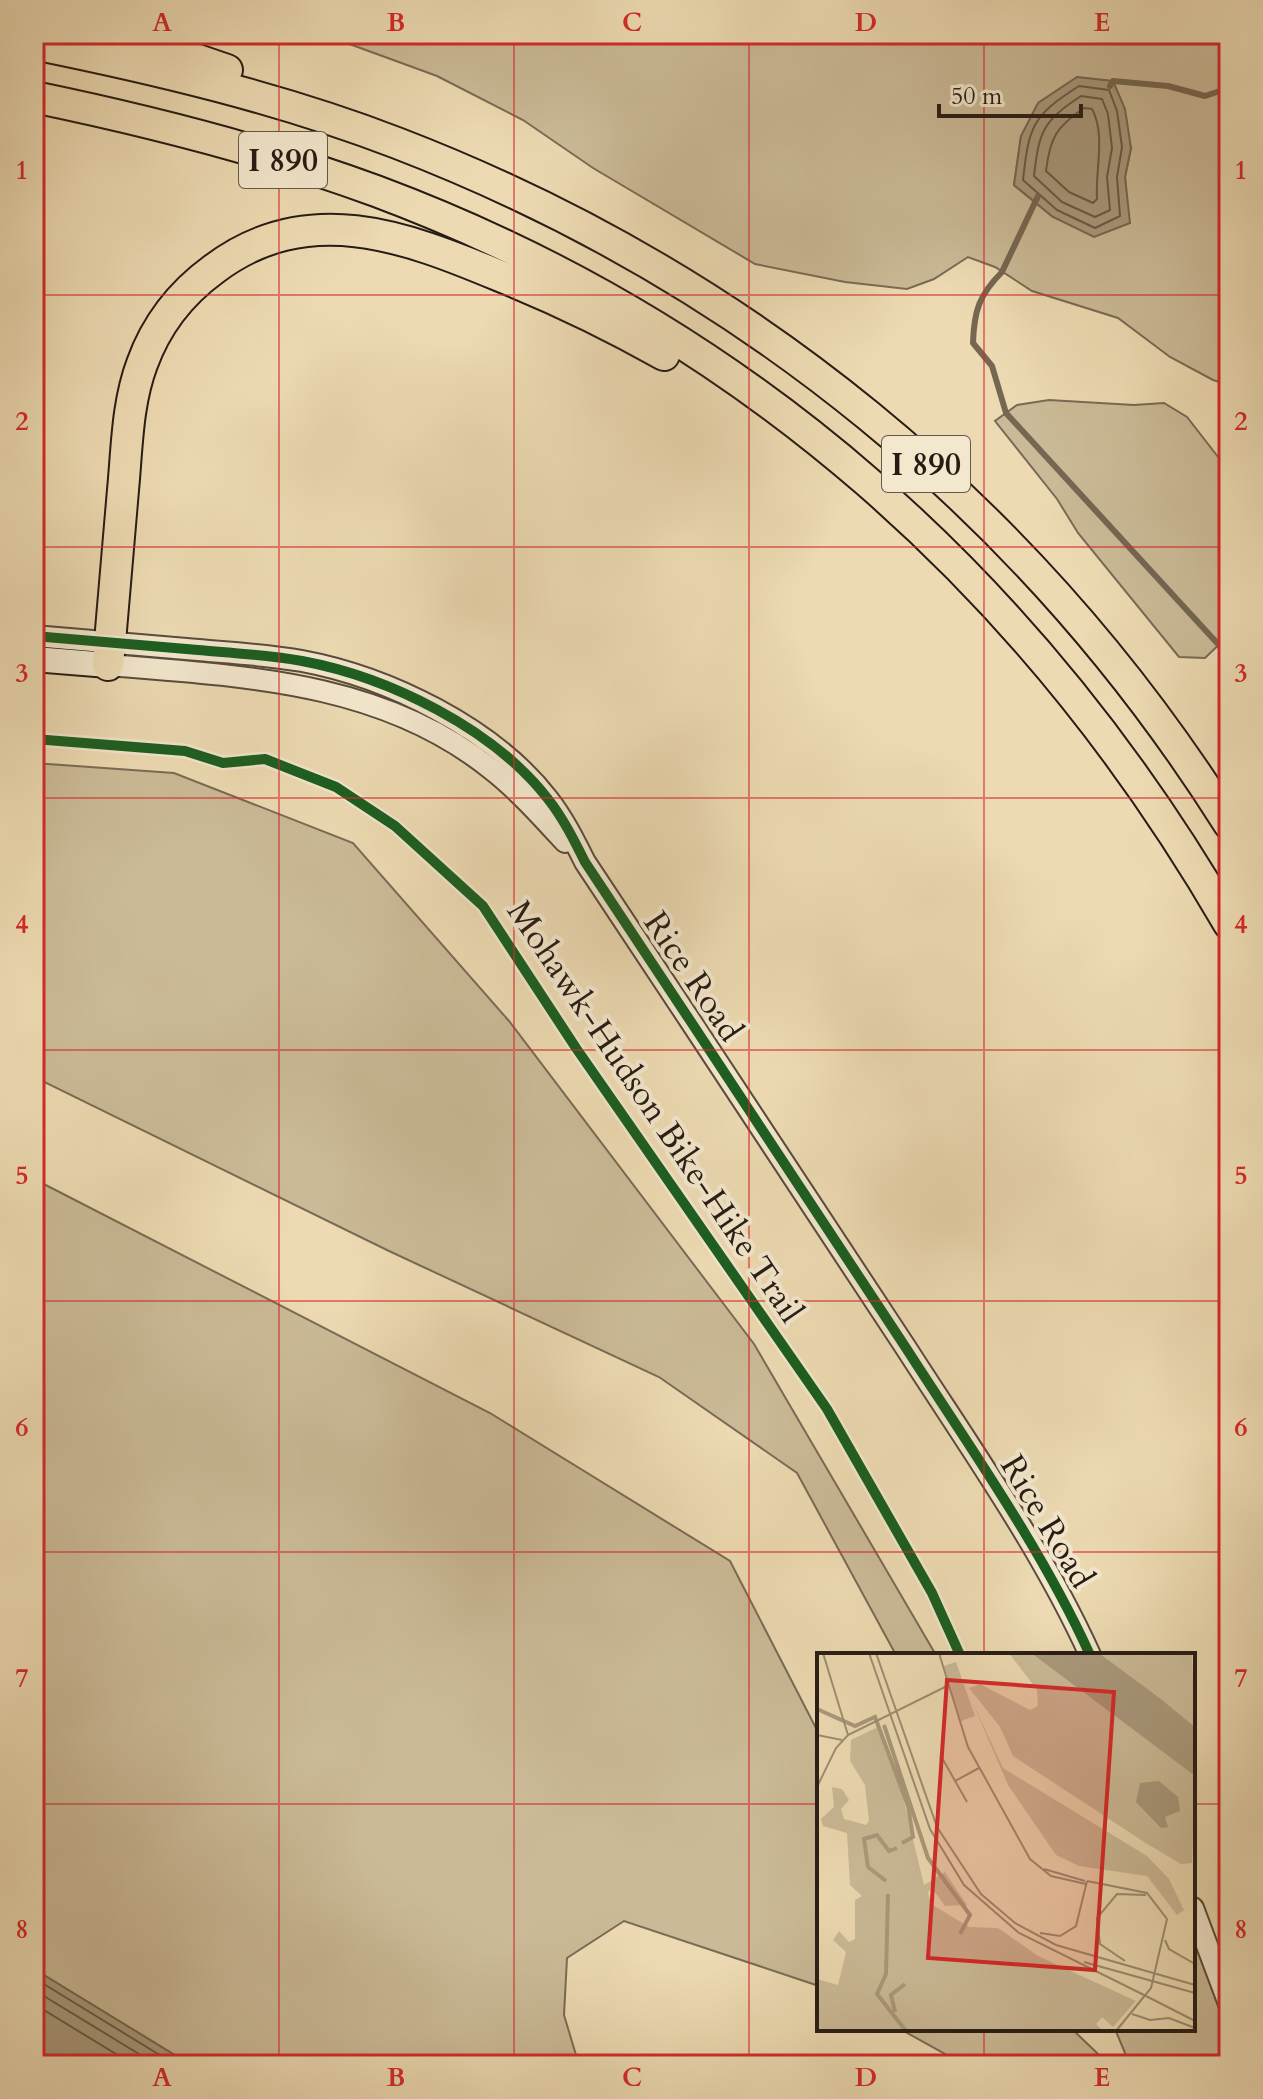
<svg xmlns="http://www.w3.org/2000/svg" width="1263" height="2099" font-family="Cardo,serif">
<rect width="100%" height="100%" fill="#eddab2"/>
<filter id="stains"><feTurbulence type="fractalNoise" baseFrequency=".0025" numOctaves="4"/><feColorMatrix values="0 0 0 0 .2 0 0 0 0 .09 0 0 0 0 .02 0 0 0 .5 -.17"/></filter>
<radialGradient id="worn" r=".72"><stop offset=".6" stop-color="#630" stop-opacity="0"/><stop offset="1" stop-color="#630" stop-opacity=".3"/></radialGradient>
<g fill="#cbba97" stroke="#786b56" stroke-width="2" fill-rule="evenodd">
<path d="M322 34H1229V385L1213 380 1170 357 1118 318 1032 291 995 267 968 257 934 279 907 289 845 282 755 264 593 168 523 120 437 76ZM1021 136 1131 148 1125 177 1129 223 1053 217 1014 185Z"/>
<polygon points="1049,400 1134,405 1164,403 1187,417 1229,471 1229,635 1205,658 1179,657 1078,533 1057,499 995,421 1017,405"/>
<polygon points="34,763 174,773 353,843 509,1021 754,1344 936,1655 896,1655 797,1473 659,1377 389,1251 34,1077"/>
<polygon points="34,1179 490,1413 730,1561 819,1734 819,1986 624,1921 567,1958 564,2015 579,2065 191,2065 34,1969"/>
<polygon points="1193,1934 1229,2030 1229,2065 1130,2065 1115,2029 1193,2029"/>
<polygon points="900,2029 1072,2029 1099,2055 1075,2065 965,2065"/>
</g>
<g fill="#a9997c" stroke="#756752" stroke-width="2">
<polygon points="1077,77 1113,81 1125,109 1131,148 1125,177 1130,223 1094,237 1053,217 1014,185 1021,136 1038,103"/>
<polygon points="34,1969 191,2065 34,2065"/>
</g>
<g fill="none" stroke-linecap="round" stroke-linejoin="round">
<g stroke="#685a48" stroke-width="2">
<path d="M1079 86 1109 90 1117 111 1122 147 1117 177 1120 216 1095 228 1057 210 1023 180C1029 126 1032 116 1079 86Z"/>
<path d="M1081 96 1102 99 1108 114 1112 148 1107 177 1110 210 1095 217 1062 202 1034 176C1039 131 1043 121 1081 96Z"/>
<path d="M1084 108 1092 109C1106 134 1095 171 1097 199L1093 203 1069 192 1046 171C1050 138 1056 127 1084 108Z"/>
<polyline points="34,1978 176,2065"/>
<polyline points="34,1990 157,2065"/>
<polyline points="34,2004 134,2065"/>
</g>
<g stroke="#756752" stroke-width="6">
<polyline points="1110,86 1113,81 1168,86 1205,96 1229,88"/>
<path d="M1038 196 1002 272C979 295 974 311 973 343L992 366 1006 413 1229 656"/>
</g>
<defs>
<g id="tertiary">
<path d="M34 636C89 641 144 645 198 650 233 653 268 655 302 661 388 677 493 728 548 799 563 818 574 840 585 862 692 1024 800 1185 906 1348 969 1446 1042 1549 1090 1655"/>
<path d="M108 665C242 676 382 681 491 769 518 790 542 817 565 842"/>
<polyline points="1193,1908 1229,2004"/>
</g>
<polyline id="secondary" points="34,659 108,665"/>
<g id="motorway">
<polyline points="122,34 227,70"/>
<path d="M34 44C157 69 280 98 397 143 743 276 1031 510 1229 824"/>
<path d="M34 97C150 121 265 150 376 191 746 329 1032 584 1229 924"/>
<path d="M108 665C113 607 118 548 123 490 127 448 127 404 142 364 156 325 181 293 214 269 307 199 404 236 500 276 557 299 611 325 664 355"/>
</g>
</defs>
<use href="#tertiary" stroke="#584c3c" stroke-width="24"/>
<use href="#secondary" stroke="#261c14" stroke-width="28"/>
<use href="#motorway" stroke="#261c14" stroke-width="34"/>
<use href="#tertiary" stroke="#f3e7cd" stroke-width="20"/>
<use href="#secondary" stroke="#f3e7cd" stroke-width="24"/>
<use href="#motorway" stroke="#eddab2" stroke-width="30"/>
<defs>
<g id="cycleway">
<path d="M34 636C89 641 144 645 198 650 233 653 268 655 302 661 388 677 493 728 548 799 563 818 574 840 585 862 692 1024 800 1185 906 1348 969 1446 1042 1549 1090 1655"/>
<polyline points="34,739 185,751 223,763 265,759 336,787 395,826 483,906 576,1048 827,1409 932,1593 960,1655"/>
</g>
</defs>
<use href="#cycleway" stroke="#f3e7cd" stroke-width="15"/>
<use href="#cycleway" stroke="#1b5e20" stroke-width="10"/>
</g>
<path fill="none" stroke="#d62828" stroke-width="2" stroke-opacity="0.55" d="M279 34V2065M514 34V2065M749 34V2065M984 34V1655M34 295H1229M34 547H1229M34 798H1229M34 1050H1229M34 1301H1229M34 1552H1229M34 1804H819M1193 1804H1229M984 2029V2065"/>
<g text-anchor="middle" stroke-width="8" stroke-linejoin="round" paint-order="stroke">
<g fill="#f3e7cd" stroke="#64594c" stroke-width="2">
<rect x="239" y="132" width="88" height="56" rx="6"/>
<rect x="882" y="436" width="88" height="56" rx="6"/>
</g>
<g font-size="32" font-weight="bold" fill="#261c14">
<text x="283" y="171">I 890</text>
<text x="926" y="475">I 890</text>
</g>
<g font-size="34" fill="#261c14" stroke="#f3e7cd">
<text transform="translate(694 976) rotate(56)" y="12">Rice Road</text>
<text transform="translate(656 1111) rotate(56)" y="12">Mohawk-Hudson Bike-Hike Trail</text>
<text transform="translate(1048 1521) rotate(59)" y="12">Rice Road</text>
</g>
</g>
<g transform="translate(817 1653)">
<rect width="378" height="378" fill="#eddab2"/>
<path d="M192 0H214L378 123 375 210 364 211 327 189 196 103 183 74 152 35 163 31 213 57 221 53 220 37ZM282 0H375L378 74 344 46ZM139 9 158 63 144 68 127 13ZM154 46 186 115 330 203 352 226 367 257 360 262 330 223 262 213 239 202 191 132ZM61 74 83 132 107 232 128 219 150 252 128 253 115 235 111 239 114 251 152 274 181 275 221 303 319 348 296 374 285 364 279 371 286 378H2L0 326 21 332 29 299 16 287 22 278 32 289 38 286V247L45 243 33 232 30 180 6 173 4 166 17 154 15 134 25 136 32 147 24 156 27 166 49 172 52 168 48 132 33 108 34 87Z" fill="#cbba97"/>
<path d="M214 0H282L344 46 378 74V123ZM342 128 361 144 363 158 348 164 351 174 344 175 319 149 323 130Z" fill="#a9997c"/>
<path fill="none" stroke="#a9997c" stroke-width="4" d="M0 56 38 73 58 64 91 153 96 184 85 190M67 72 111 205 153 262 143 281M69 228 51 214 47 186 60 182 72 198 80 195M71 241 69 321 60 341 89 378M78 359 74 342 88 331"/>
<path fill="none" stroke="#9d8e73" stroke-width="2" d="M6 0 31 82M52 0 113 176 147 232 202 280 329 343M59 0 120 174 164 241 198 270 239 292 378 332M122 0 151 94 213 206 234 223 269 231M0 82 25 87M124 103 150 149M138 128 162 115M0 134 19 95 31 82 132 32M227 216 268 228M270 228 330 240 350 266 334 335 299 378M223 280 243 283 259 273 270 228M348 287 352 296 378 311M308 308 283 291 280 265 300 241 329 242M267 309 378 340M329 343 378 368M315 361 333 367 352 365 378 375"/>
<path fill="#d62828" fill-opacity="0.15" stroke="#d62828" stroke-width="4" d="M130 27 297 39 278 317 111 305Z"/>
<rect width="378" height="378" fill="none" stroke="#261c14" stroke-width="4"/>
</g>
<rect width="1263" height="2099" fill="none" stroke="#eddab2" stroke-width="88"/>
<path d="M939 104v12h142v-12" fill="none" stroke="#261c14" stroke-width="4"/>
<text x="951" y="104" font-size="24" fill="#261c14" stroke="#f3e7cd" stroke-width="6" paint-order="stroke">50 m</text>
<rect x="44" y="44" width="1175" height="2011" fill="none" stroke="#d62828" stroke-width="3"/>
<g font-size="26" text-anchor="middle" font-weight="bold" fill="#d62828">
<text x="162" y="31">A</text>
<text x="396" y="31">B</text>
<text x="632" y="31">C</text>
<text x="866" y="31">D</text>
<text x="1102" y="31">E</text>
<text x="22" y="179">1</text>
<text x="1241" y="179">1</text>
<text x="22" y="430">2</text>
<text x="1241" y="430">2</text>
<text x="22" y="682">3</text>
<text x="1241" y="682">3</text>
<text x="22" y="933">4</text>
<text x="1241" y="933">4</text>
<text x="22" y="1184">5</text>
<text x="1241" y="1184">5</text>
<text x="22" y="1436">6</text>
<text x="1241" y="1436">6</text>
<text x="22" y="1687">7</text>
<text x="1241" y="1687">7</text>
<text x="22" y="1938">8</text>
<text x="1241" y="1938">8</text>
<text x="162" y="2086">A</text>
<text x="396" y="2086">B</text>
<text x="632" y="2086">C</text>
<text x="866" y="2086">D</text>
<text x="1102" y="2086">E</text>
</g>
<rect width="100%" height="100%" filter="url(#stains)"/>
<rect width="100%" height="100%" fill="url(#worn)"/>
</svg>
